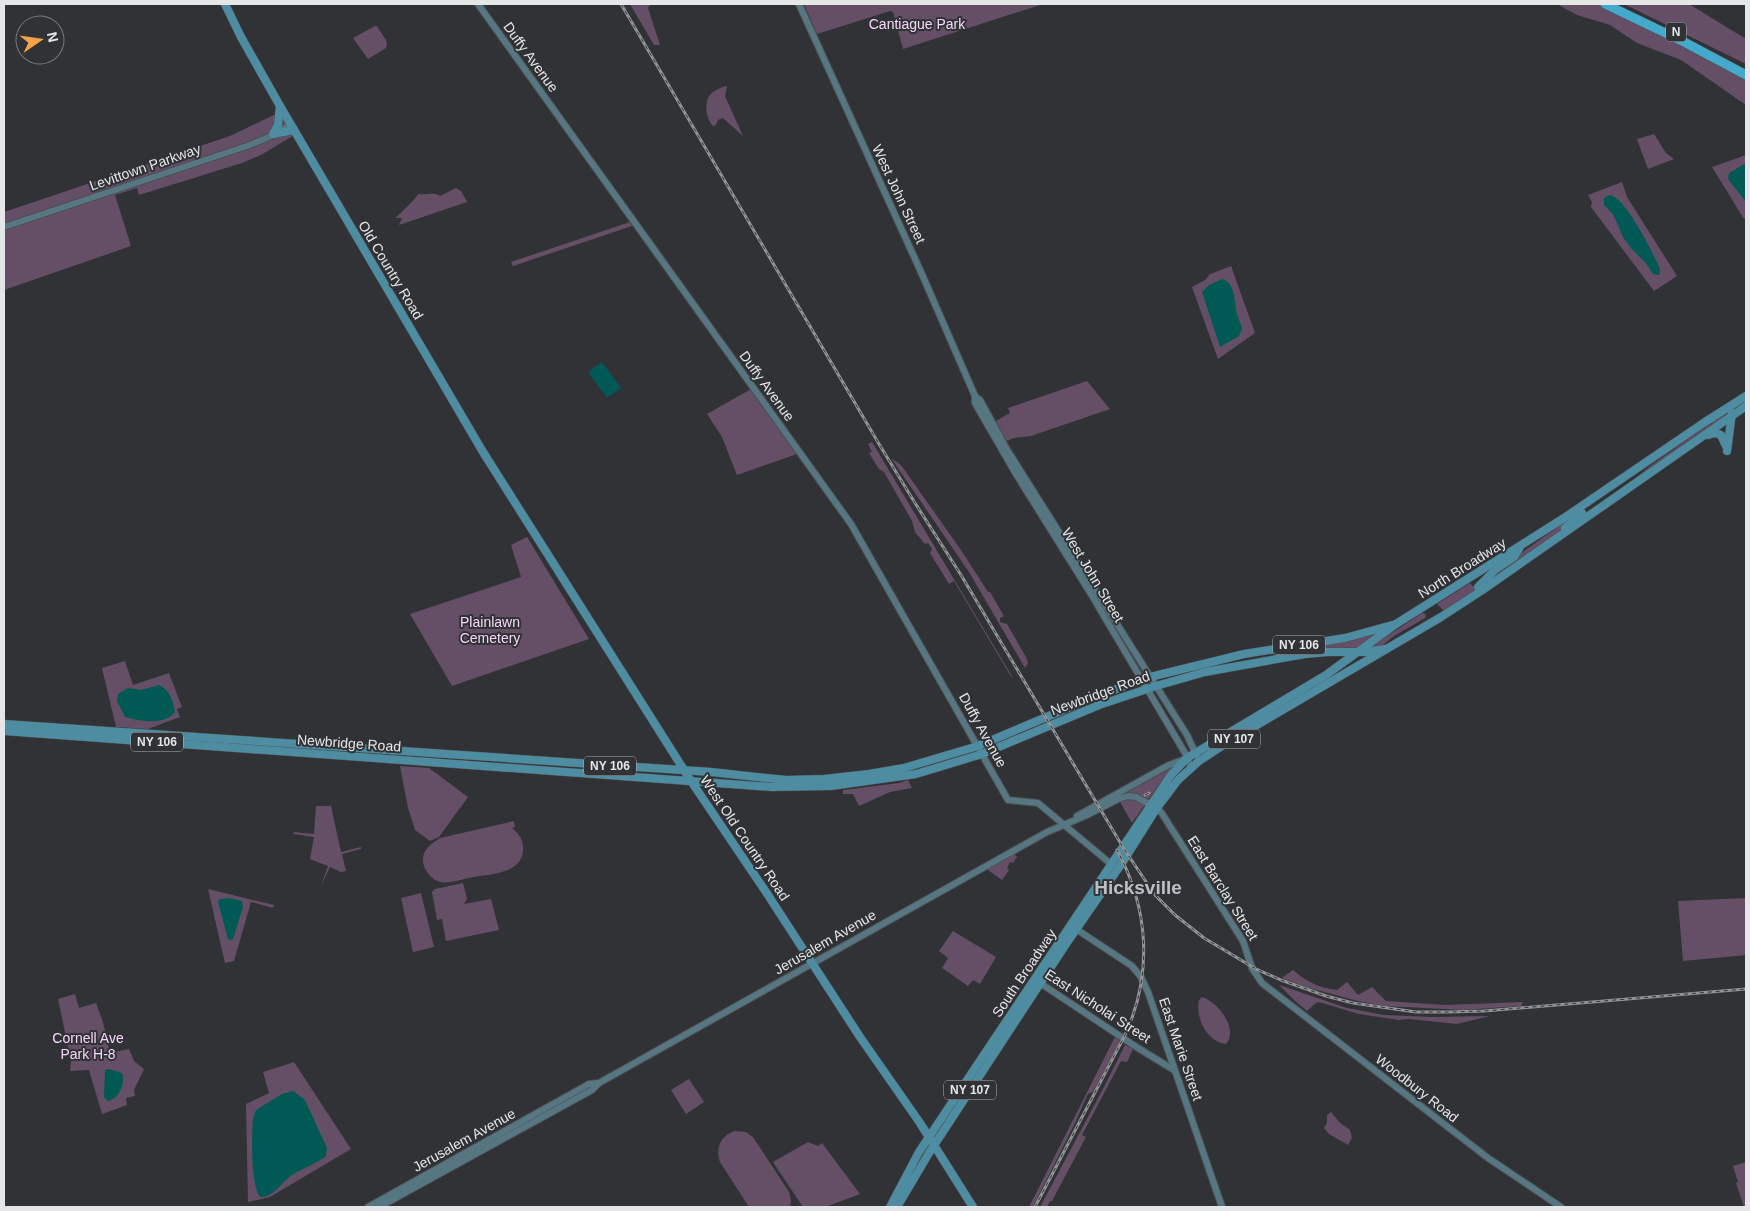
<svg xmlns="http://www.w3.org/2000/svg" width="1750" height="1211" font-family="Helvetica,sans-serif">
<rect width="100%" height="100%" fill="#303235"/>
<g fill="#654f67">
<polygon points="630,4 650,4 648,8 660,45 654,45"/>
<polygon points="804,4 1043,4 903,49 893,12 890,11 817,34"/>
<polygon points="1557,4 1598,4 1654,30 1746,79 1746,105 1681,60 1637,43 1610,25 1577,15"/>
<polygon points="1624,4 1689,4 1746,39 1746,64"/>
<polygon points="375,26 377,26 387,42 386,48 368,59 353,38"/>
<path d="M727 86 725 96 743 136 723 118 718 120 716 125 713 126C707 120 703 103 710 95 713 91 721 87 727 86Z"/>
<polygon points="282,111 296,134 261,155 242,163 139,195 137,188 115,195 131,246 4,290 4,212 230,136"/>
<polygon points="1654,134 1666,153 1674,159 1648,169 1637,139"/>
<polygon points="1746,155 1746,217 1744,219 1712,167"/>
<polygon points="1622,182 1627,197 1677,276 1654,291 1591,207 1592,202 1588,195"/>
<path d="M456 188 461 191 467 202 399 225 402 218H395C400 214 415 200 418 194 425 195 434 192 440 196Z"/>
<polygon points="630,222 632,226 513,266 511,262"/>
<polygon points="1231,266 1255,333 1218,359 1192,287 1205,280 1210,274"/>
<polygon points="1087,381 1110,409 1031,436 1014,438 1006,441 996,421 1010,413 1008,408"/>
<polygon points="751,389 797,454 737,475 722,437 707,414"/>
<polygon points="1728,411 1729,413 1639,478 1637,477 1650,466"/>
<polygon points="872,442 1013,678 1010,675 954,581 949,584 930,553 932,549 928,543 925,544 915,532 912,521 884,472 879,469 869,453 872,452 868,444"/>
<polygon points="891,458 901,465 961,550 988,592 990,592 1004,616 1000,618 1000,622 1007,624 1026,657 1028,663 1025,668 969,572"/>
<polygon points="1573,516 1574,518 1541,547 1491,579 1500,568"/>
<polygon points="527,537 589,639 452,686 410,614 521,577 511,545"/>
<polygon points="1470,583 1476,590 1444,611 1437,604"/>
<polygon points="1422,613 1426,614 1425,618 1394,636 1379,648 1368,649"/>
<polygon points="1378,633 1358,650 1294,652 1294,650 1350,641"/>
<polygon points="125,661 133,685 169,673 182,707 177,709 180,717 148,729 116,727 102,668"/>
<polygon points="1181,762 1161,782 1132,823 1116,795"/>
<polygon points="400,766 429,768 468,797 439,837 430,841 415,830 408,808"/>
<polygon points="908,780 912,788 890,792 859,806 853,794 843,794 843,790 899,783"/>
<polygon points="316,806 331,806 341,852 361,847 361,849 342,854 346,871 341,872 330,867 321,886 328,866 310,859 314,837 293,834 294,832 314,834"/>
<path d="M514 821 515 827 512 828C520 835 524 841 523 851 521 874 490 874 473 877 462 879 445 886 435 880 430 877 423 868 423 861 422 850 432 843 440 838Z"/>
<polygon points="1013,852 1017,857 1013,863 1010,862 1007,868 1009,870 1002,880 985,868"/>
<polygon points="463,883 467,899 464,904 491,899 499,930 446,941 442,919 437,920 432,892 435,889"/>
<polygon points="208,889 274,905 273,908 251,902 234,961 225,963"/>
<polygon points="421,893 434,947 413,952 401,898"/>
<polygon points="1746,898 1746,955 1683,961 1678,901"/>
<polygon points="953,931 996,957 980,984 973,980 968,986 942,968 948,958 939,951"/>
<path d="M1293 970C1307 982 1319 988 1337 990L1347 982 1358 995 1372 987 1386 1001 1445 1005 1523 1002 1521 1006 1464 1010 1385 1006 1358 1001 1309 988 1282 978Z"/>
<polygon points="1279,985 1347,1008 1384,1015 1432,1017 1490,1016 1457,1024 1409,1019 1399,1020 1359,1014 1319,1002 1316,1003 1307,1011 1295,1001"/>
<polygon points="75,994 79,1008 96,1003 103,1022 110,1053 129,1049 134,1061 144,1069 134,1090 135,1096 126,1098 127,1105 102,1114 89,1070 70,1071 71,1061 58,999"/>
<path d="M1202 997C1218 1002 1239 1029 1226 1044 1207 1042 1195 1018 1199 1000Z"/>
<polygon points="1115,1037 1120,1041 1093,1092 1088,1094 1076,1121 1033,1207 1029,1207"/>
<polygon points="1125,1045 1133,1049 1127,1062 1121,1061 1082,1135 1086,1137 1052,1201 1050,1201 1047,1207 1040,1207 1104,1087"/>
<polygon points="294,1062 351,1149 270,1197 248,1202 246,1104 269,1093 263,1072"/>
<polygon points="689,1079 704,1102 686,1114 671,1090"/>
<polygon points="1331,1112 1339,1122 1350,1130 1352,1138 1348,1145 1329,1134 1324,1128 1327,1123 1327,1115"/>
<path d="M735 1131 746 1132 753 1137 789 1192 791 1200 790 1207H749L720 1162C715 1148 721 1135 735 1131Z"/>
<polygon points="808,1142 818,1146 822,1143 860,1194 825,1207 803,1207 773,1162"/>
<polygon points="1746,1162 1746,1207 1744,1207 1736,1183 1738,1182 1733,1166"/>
</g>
<g fill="#015956">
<polygon points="1746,163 1746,202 1728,179 1729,173"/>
<path d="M1610 195C1626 198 1653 253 1660 269L1659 275 1653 274 1645 262 1632 249 1624 239 1613 214 1604 205V198Z"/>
<path d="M1222 279C1236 283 1234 303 1237 314 1238 320 1242 324 1242 329L1239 336 1220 347 1202 292 1209 285Z"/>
<polygon points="602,362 621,388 607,398 588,372"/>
<path d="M159 685C170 690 173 701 175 712 164 726 139 721 125 717L117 701 118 694 128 688 141 690Z"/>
<polygon points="229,898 242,901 243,907 233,939 230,940 228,939 218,902 220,899"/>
<path d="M109 1069 122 1073C125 1084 120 1098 108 1101L104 1097 105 1070Z"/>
<path d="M293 1091 305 1100 327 1148 326 1156C316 1164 303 1168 292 1175 281 1183 274 1197 260 1197 250 1183 252 1135 253 1118L256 1110 282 1094Z"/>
</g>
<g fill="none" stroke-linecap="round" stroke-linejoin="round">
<defs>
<g id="secondary">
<polyline points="478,4 851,524 1008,800 1038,803 1111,864"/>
<polyline points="799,4 921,272 975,396 980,400 1006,448 1040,502 1187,735 1199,761"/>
<polyline points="4,227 247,146 269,137 291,124"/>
<polyline points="975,396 975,403 1016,474 1091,594 1185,753 1191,767"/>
<polyline points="1077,816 1167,766 1185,759"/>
<polyline points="1073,927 1132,966 1141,977 1148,992 1222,1207"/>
<polyline points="1037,981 1138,1048 1174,1070"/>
<polyline points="368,1207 589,1084 599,1083"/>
<polyline points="379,1207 592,1090 599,1083 1047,832 1087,815 1118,799 1128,796 1136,797 1151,805 1161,812 1243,941 1252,968 1262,983 1488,1158 1561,1207"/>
</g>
<g id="primary">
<polyline points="225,4 241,37 280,106 483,452 691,781 766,892 860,1037 920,1123 973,1207"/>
<polyline points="273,134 278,125 280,106"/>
<polyline points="273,134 294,130"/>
<polyline points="1708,435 1715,433 1721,435 1726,446"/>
<polyline points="1727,451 1732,413"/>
<polyline points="1565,528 1582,513"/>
<polyline points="1478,587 1496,569 1514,557 1519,549"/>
<polyline points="4,724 711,772 786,780 824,779 869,774 904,768 978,746 1094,697 1150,677 1244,654 1345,638 1396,624"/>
<polyline points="4,731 772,787 831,786 916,774 982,754 1099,705 1156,686 1205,672 1305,654 1328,652 1365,652 1385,649"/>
<polyline points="890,1207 919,1152 1171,775 1187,758 1326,675 1396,624 1564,518 1705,422 1746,396"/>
<polyline points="897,1207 929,1153 1066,944 1122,863 1156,809 1178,780 1199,761 1228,742 1441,617 1481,591 1746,406"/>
</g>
<polyline id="highway" points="1605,4 1684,42 1746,75"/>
</defs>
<use href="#secondary" stroke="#4d4f52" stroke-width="8"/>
<use href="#primary" stroke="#4d4f52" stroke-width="9"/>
<use href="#highway" stroke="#4d4f52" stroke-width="10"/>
<use href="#secondary" stroke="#567682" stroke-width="6"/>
<use href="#primary" stroke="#4e8ca2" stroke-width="8"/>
<use href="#highway" stroke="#4ac" stroke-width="9"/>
<defs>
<g id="rail">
<polyline points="621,4 879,444 915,503 961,575 1124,849 1155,895 1175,915 1204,938 1256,969 1281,980 1326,996 1353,1003 1416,1012 1450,1012 1484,1011 1746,989"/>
<polyline points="1145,795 1149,793"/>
<path d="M1035 1207 1125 1035C1153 974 1149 909 1117 850"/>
</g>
</defs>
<use href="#rail" stroke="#919396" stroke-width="3"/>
<use href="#rail" stroke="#303235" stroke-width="1" stroke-dasharray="4" stroke-linecap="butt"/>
</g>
<g text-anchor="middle" stroke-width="4" stroke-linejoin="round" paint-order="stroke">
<g fill="#303235" stroke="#aeb0b2" stroke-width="1">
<rect x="1666" y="22.5" width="20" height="19" rx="4"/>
<rect x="1273" y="635.5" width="52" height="19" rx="4"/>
<rect x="1208" y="729.5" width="52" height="19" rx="4"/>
<rect x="131" y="732.5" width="52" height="19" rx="4"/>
<rect x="584" y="756.5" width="52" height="19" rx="4"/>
<rect x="944" y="1080.5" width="52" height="19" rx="4"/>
</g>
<g font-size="12" font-weight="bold" fill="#e4e6e8">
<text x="1676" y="36">N</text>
<text x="1299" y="649">NY 106</text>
<text x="1234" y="743">NY 107</text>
<text x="157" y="746">NY 106</text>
<text x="610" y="770">NY 106</text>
<text x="970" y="1094">NY 107</text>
</g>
<g font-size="14" fill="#f8d6fb" stroke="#303235">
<text x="917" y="29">Cantiague Park</text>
<text x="490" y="627">Plainlawn<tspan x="490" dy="16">Cemetery</tspan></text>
<text x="88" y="1043">Cornell Ave<tspan x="88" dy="16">Park H-8</tspan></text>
</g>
<g font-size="14" fill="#e4e6e8" stroke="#303235">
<text transform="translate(531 57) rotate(54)" y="5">Duffy Avenue</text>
<text transform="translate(145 167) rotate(-19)" y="5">Levittown Parkway</text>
<text transform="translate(899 194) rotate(65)" y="5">West John Street</text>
<text transform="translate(391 270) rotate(59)" y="5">Old Country Road</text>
<text transform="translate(767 386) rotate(54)" y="5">Duffy Avenue</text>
<text transform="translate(1462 568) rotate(-32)" y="5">North Broadway</text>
<text transform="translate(1093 575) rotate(59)" y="5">West John Street</text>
<text transform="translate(1100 693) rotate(-20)" y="5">Newbridge Road</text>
<text transform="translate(983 730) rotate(61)" y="5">Duffy Avenue</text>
<text transform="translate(349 743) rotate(4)" y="5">Newbridge Road</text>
<text transform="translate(745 838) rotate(56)" y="5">West Old Country Road</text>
<text transform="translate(1223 888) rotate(58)" y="5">East Barclay Street</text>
<text transform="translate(825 942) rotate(-30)" y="5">Jerusalem Avenue</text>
<text transform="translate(1024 973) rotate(-56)" y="5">South Broadway</text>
<text transform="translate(1098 1006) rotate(33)" y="5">East Nicholai Street</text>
<text transform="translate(1181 1049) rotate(71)" y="5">East Marie Street</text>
<text transform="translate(1417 1088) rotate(38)" y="5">Woodbury Road</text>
<text transform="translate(464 1140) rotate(-29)" y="5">Jerusalem Avenue</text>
</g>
<g font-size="19" font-weight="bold" fill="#bcbfc3" stroke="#303235">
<text x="1138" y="894">Hicksville</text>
</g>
</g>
<rect width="1750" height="1211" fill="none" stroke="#e4e6e8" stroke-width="10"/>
<g transform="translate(40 40) rotate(77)"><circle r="24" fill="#303235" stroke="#787a7d"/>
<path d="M0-4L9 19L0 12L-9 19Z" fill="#f7a148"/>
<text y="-8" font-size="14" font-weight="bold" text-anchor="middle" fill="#e4e6e8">N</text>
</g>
</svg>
